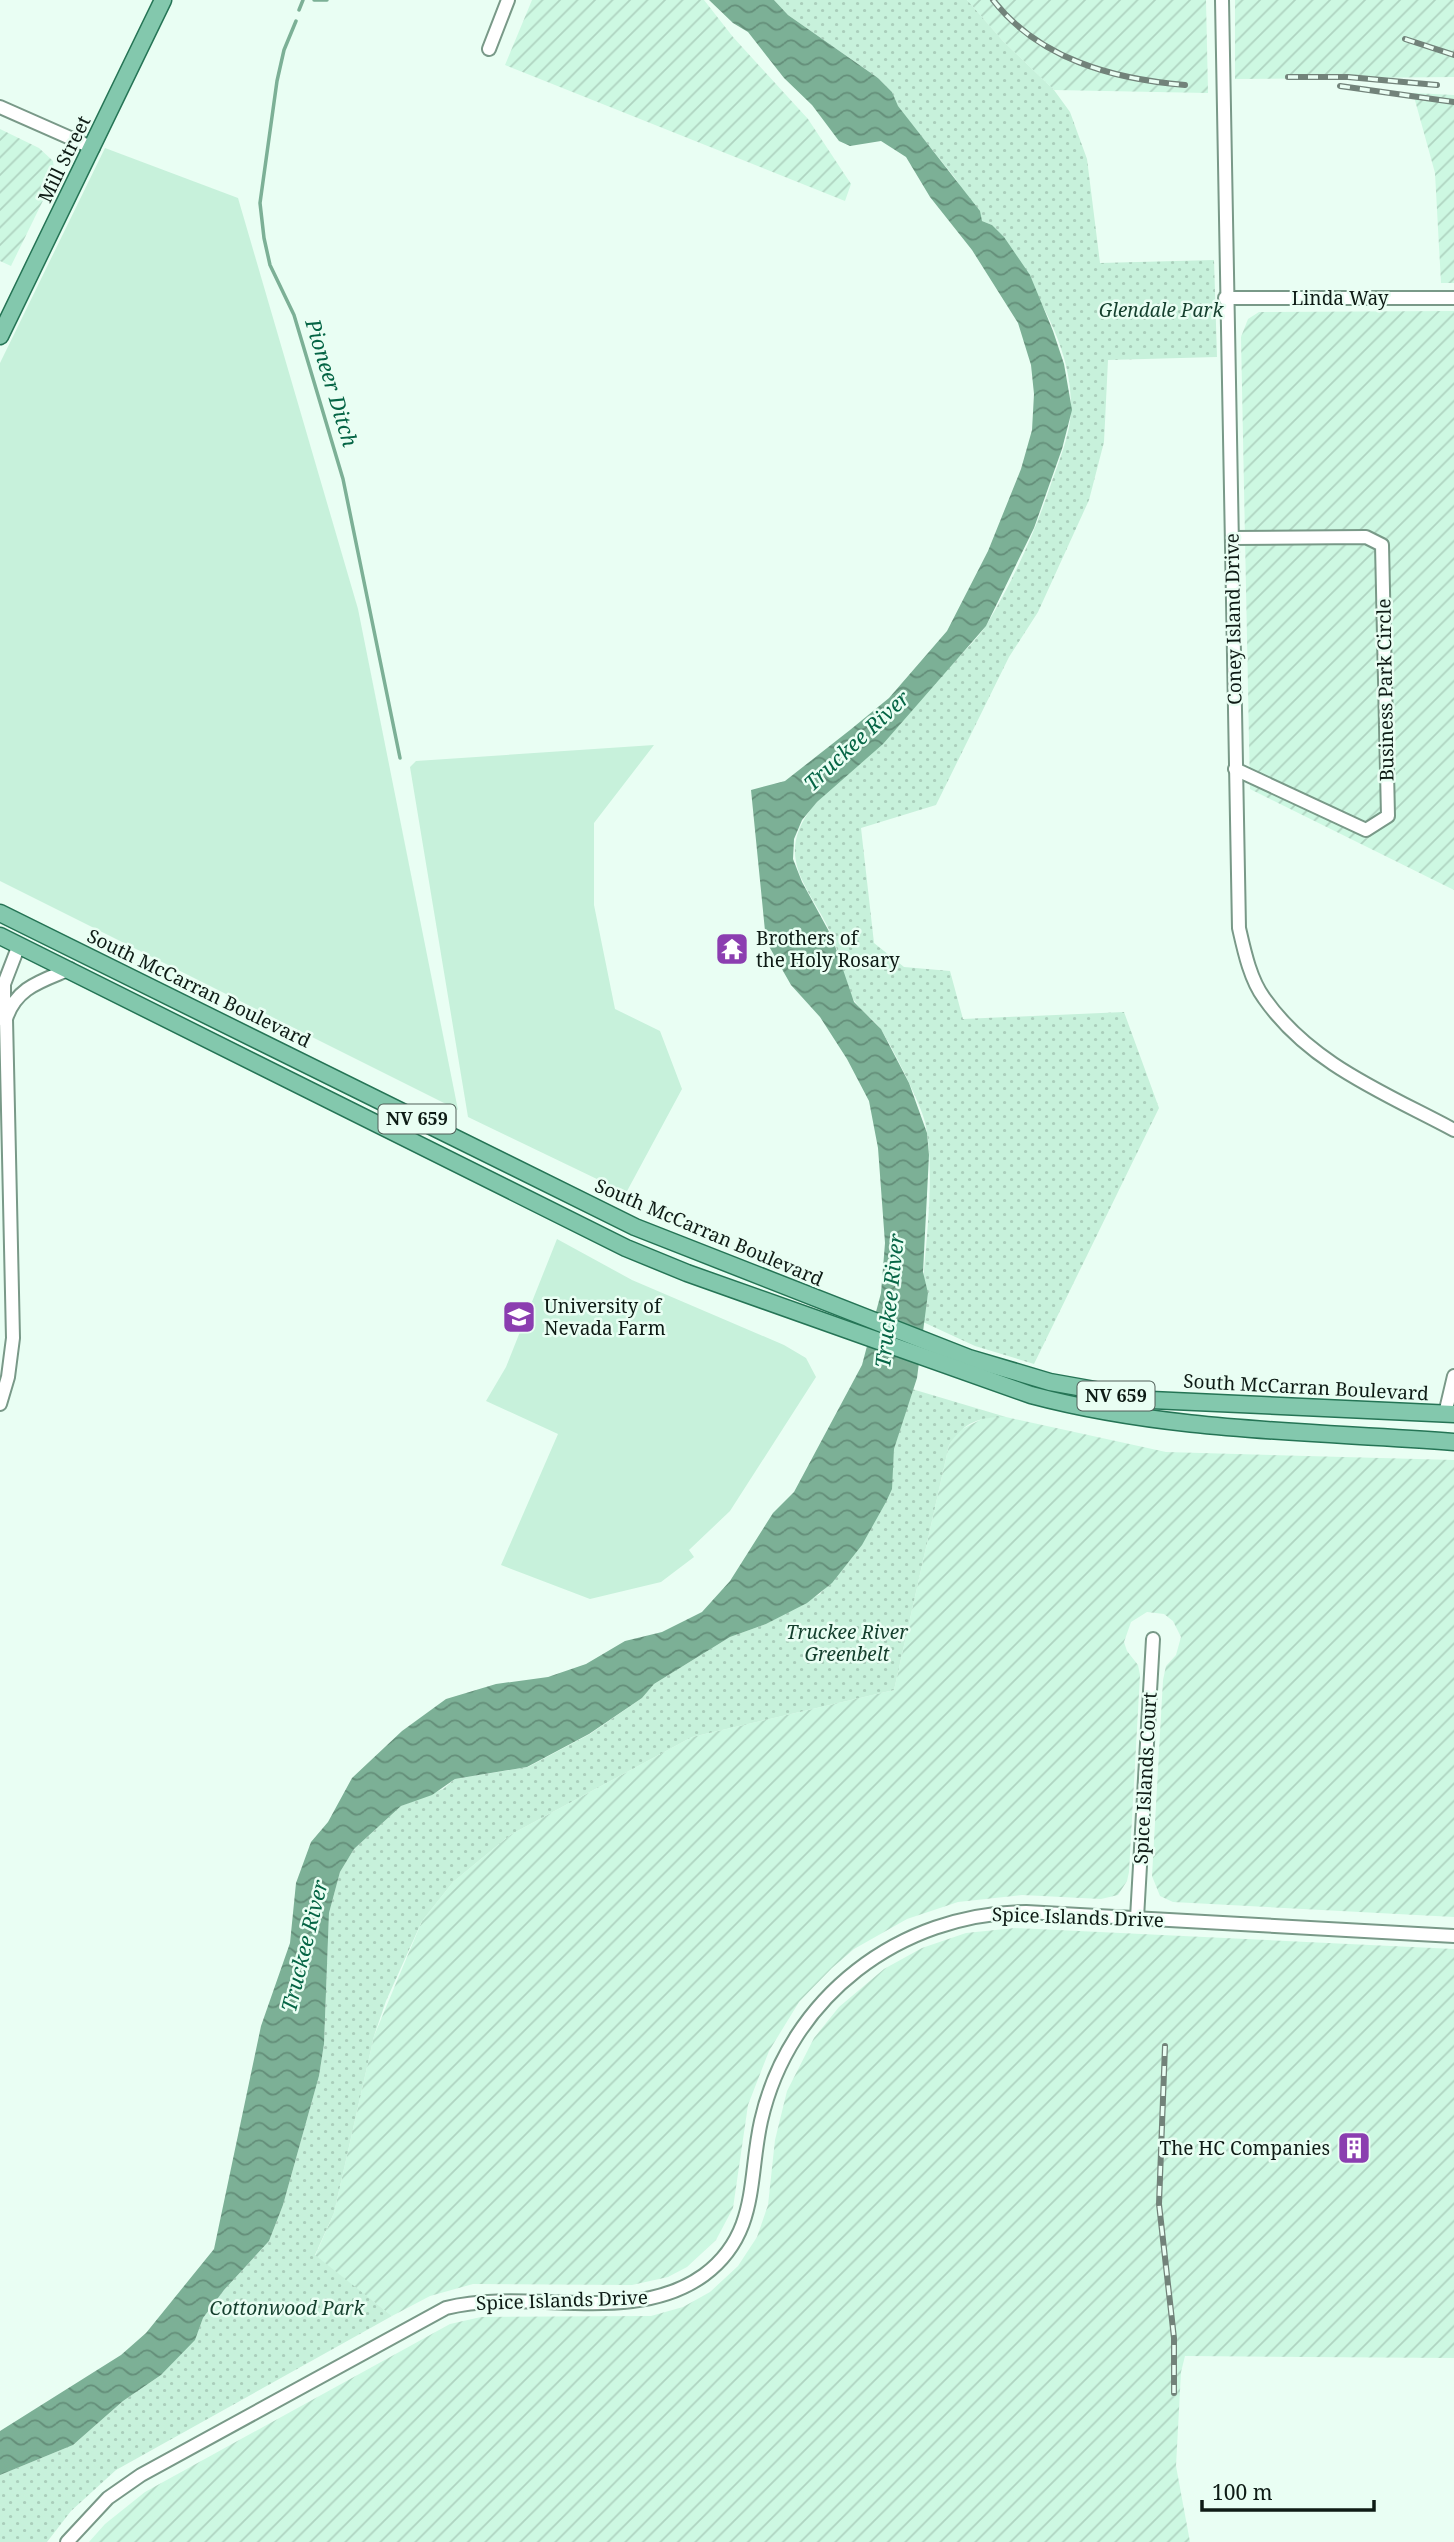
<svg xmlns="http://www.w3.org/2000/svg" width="1454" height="2542" font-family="'Noto Serif',serif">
<defs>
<pattern id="industrial-furrows" width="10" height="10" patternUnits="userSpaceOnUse" patternTransform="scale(1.75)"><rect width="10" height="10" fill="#cdf8e2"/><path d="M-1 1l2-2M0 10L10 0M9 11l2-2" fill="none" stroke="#afd4c1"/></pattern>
<pattern id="park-dots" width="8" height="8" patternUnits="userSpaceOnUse" patternTransform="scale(1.75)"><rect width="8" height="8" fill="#c7f1db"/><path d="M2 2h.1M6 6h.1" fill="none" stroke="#aacebb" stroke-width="1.8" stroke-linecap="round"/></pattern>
<pattern id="water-waves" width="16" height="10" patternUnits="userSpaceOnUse" patternTransform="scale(1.75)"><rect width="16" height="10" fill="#7cb096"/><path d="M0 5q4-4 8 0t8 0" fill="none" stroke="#648e79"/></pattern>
</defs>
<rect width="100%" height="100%" fill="#e9fef3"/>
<g fill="url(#industrial-furrows)">
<polygon points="532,0 704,0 733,37 808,119 851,184 845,201 505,65"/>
<polygon points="967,0 1206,0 1208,93 1054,90 1003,41"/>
<polygon points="1235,0 1454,0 1454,77 1235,79"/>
<polygon points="1413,93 1454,95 1454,283 1441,283 1435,173"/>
<polygon points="0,129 39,148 53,161 55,176 11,266 0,261"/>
<polygon points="1454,311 1454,890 1250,789 1241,337 1248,319 1259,312"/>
<polygon points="986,1417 1006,1417 1166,1452 1454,1460 1454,1917 1173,1902 1160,1896 1152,1876 1163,1680 1166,1666 1176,1655 1181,1637 1173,1621 1164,1614 1147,1612 1131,1622 1124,1642 1127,1651 1138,1665 1140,1675 1129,1872 1127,1881 1118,1895 1101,1899 1022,1895 958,1902 907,1919 854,1949 832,1968 799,2002 769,2051 748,2105 733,2208 716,2240 687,2267 668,2277 632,2285 473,2284 430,2296 392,2316 315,2256 334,2213 374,2036 422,1921 453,1882 510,1835 692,1737 894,1690 949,1445 958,1431"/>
<polygon points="1015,1928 1454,1949 1454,2358 1185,2356 1181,2372 1176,2466 1190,2542 89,2542 105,2524 145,2492 450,2324 481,2317 651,2316 683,2307 710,2292 738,2266 757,2237 768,2205 775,2140 787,2091 814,2038 839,2007 884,1969 922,1948 966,1933"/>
</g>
<g fill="#c7f1db">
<polygon points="105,148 238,198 358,609 458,1110 0,881 0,363"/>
<polygon points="654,745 594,823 594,905 615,1009 660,1031 682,1089 626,1193 468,1117 410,767 416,761"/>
<polygon points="557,1239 632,1280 784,1345 806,1358 816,1377 730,1511 689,1550 694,1557 661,1582 590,1599 501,1565 558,1434 486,1401 506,1367"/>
</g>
<g fill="url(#park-dots)">
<path d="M774 0H967L1003 41 1054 90 1070 112 1087 159 1100 263 1214 260 1217 357 1108 360 1104 442 1089 500 1038 612 1009 657 936 805 861 828 874 943 904 967 950 971 963 1019 1124 1012 1159 1108 1034 1364 975 1346 923 1322 928 1293 923 1282C927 1233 935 1169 925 1122 920 1102 893 1049 882 1031 875 1020 863 1013 856 1003 843 986 841 958 833 938 811 887 771 859 814 805 860 760 906 716 948 668 961 654 977 640 987 624 1013 581 1035 532 1051 484 1059 461 1071 433 1071 408 1072 340 1028 279 992 225L982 221 955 178 897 106 892 92 878 78 788 15Z"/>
<path d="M912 1389 1006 1417C979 1417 964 1422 949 1445L894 1690 692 1737 510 1835 453 1882 422 1921 386 2001 374 2036 334 2213 315 2255 392 2316 116 2470 71 2511 47 2542H0V2475L73 2445 123 2401 161 2375 195 2339 203 2318 224 2290 269 2241 283 2205 319 2076 324 2044 329 1913 340 1872 354 1849 401 1806 443 1789 455 1779 528 1767 590 1734 642 1698 654 1684 730 1637 766 1624 820 1594 846 1564 892 1475 894 1449Z"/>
</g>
<polygon fill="url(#water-waves)" points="709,0 774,0 788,15 878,78 892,92 898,106 980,211 982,221 992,225 1004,237 1030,275 1053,331 1064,364 1072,410 1062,449 1034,528 986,626 883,744 817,802 802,820 794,839 793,859 802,882 832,937 854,1002 881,1029 909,1083 927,1133 929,1155 923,1272 928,1293 917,1378 894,1449 892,1489 886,1502 862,1545 832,1583 807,1603 766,1624 730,1637 654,1684 642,1698 589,1734 527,1767 455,1779 432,1795 401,1806 354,1849 340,1872 329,1913 324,2044 319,2076 283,2205 269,2241 224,2290 203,2318 195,2340 161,2375 123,2401 73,2445 0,2475 0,2431 121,2355 146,2333 214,2249 261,2026 290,1943 296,1883 311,1842 328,1822 352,1778 402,1731 446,1699 496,1684 548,1677 586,1664 625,1641 662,1632 702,1612 730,1581 773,1513 794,1492 862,1365 881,1293 885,1243 878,1148 869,1101 847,1059 820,1017 791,985 766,941 751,790 785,781 850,730 889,698 947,631 988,551 1021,469 1032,430 1034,394 1031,365 1018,323 972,250 930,197 906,157 881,141 850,146 839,141 812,105 784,78 748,32 733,23"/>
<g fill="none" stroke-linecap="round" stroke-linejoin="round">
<g stroke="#7cb096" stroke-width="3.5">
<polyline points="314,0 327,0"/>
<polyline points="299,10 303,0"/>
<polyline points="296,21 284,50 277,81 260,203 264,238 270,265 294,315 343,479 400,758"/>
</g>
<defs>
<g id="minor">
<path d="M1222 0 1239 928C1244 950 1250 979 1264 998 1310 1064 1385 1093 1454 1130"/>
<polyline points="489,49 508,0"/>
<polyline points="0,107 93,148"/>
<polyline points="1225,298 1454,298"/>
<polyline points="1232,538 1366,537 1382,545 1388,816 1366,830 1235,769"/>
<polyline points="4,1020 4,984 19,945"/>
<path d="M0 1404 8 1377 13 1338 6 1019C16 987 42 981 70 969"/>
<polyline points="1445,1414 1454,1376"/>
<polyline points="1137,1918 1153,1639"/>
<path d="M67 2542 108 2498 141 2475 446 2308C529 2287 632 2327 704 2275 759 2234 748 2179 761 2121 789 1997 900 1913 1026 1912L1454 1936"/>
</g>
<g id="major">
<polyline points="0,336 163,0"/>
<polyline points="0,913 635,1227 969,1358 1050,1382 1151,1400 1454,1414"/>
<path d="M0 936 626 1248 687 1273 1031 1395C1170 1432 1312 1431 1454 1442"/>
</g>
</defs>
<use href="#minor" stroke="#799988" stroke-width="16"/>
<use href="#major" stroke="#257455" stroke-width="19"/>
<use href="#minor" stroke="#fff" stroke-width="12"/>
<use href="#major" stroke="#83c8ad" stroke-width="16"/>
<defs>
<g id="rail">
<path d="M993 0C1039 59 1113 79 1185 85"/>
<polyline points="1405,39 1454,55"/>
<polyline points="1288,77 1348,77 1437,85"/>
<polyline points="1340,86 1454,102"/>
<polyline points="1165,2046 1159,2204 1174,2338 1174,2393"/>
</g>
</defs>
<use href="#rail" stroke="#72837a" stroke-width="6"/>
<use href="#rail" stroke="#e9fef3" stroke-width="3.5" stroke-dasharray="10" stroke-linecap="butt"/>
</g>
<defs>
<symbol id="temple-square" viewBox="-11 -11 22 22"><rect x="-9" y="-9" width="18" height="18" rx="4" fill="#8b3eb0" stroke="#e9fef3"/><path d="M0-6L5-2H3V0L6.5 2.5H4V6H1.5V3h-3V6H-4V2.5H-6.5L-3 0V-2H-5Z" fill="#fff"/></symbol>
<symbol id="school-square" viewBox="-11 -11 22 22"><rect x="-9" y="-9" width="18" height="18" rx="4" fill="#8b3eb0" stroke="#e9fef3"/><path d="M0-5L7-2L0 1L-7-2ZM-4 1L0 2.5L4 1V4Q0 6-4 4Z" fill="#fff"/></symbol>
<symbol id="building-square" viewBox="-11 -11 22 22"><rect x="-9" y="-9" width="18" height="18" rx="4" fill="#8b3eb0" stroke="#e9fef3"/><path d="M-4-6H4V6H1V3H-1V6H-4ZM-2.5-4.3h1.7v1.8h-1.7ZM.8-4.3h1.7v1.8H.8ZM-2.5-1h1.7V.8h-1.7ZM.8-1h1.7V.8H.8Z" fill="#fff"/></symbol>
</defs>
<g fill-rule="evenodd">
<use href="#temple-square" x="713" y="930" width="38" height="38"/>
<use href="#school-square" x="500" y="1298" width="38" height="38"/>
<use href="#building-square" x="1335" y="2129" width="38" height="38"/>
</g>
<g text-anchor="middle" stroke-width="5" stroke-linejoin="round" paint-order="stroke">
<g fill="#e9fef3" stroke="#505f58" stroke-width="2">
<rect x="378.5" y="1104.5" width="77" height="29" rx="5"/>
<rect x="1077.5" y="1381.5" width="77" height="29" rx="5"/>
</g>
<g font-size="18" font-weight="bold" fill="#0e1b15">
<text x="417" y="1125">NV 659</text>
<text x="1116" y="1402">NV 659</text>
</g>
<g font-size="19" fill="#0e1b15" stroke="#e9fef3">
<text transform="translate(64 159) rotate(-64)" y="7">Mill Street</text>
<text x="1340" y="305">Linda Way</text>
<text transform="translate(1233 619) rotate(-91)" y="7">Coney Island Drive</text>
<text transform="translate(1385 690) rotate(-91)" y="7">Business Park Circle</text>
<text transform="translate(199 988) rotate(26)" y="7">South McCarran Boulevard</text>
<text transform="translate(709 1232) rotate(23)" y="7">South McCarran Boulevard</text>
<text transform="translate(1306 1387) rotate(3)" y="7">South McCarran Boulevard</text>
<text transform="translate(1145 1778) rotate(-87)" y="7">Spice Islands Court</text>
<text transform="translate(1078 1917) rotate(2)" y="7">Spice Islands Drive</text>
<text transform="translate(562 2300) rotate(-2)" y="7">Spice Islands Drive</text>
</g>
<g font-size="19" font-style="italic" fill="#143f2d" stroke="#e9fef3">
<text x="1161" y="317">Glendale Park</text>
<text x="847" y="1639">Truckee River<tspan x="847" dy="22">Greenbelt</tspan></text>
<text x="287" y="2315">Cottonwood Park</text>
</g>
<g font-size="19" fill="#0e1b15" stroke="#e9fef3" text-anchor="start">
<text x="756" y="945">Brothers of<tspan x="756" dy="22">the Holy Rosary</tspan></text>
<text x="544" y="1313">University of<tspan x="544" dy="22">Nevada Farm</tspan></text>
<text x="1330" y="2155" text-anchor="end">The HC Companies</text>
</g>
<g font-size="21" font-style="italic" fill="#056545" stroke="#e9fef3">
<text transform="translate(331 383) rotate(73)" y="7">Pioneer Ditch</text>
<text transform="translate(857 741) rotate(-43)" y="7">Truckee River</text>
<text transform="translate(890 1301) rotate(-84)" y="7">Truckee River</text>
<text transform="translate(305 1946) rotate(-76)" y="7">Truckee River</text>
</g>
</g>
<path d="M1202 2500v10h172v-10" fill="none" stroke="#0e1b15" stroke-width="3.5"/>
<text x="1212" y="2500" font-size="21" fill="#0e1b15" stroke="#e9fef3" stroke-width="5" paint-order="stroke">100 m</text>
</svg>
